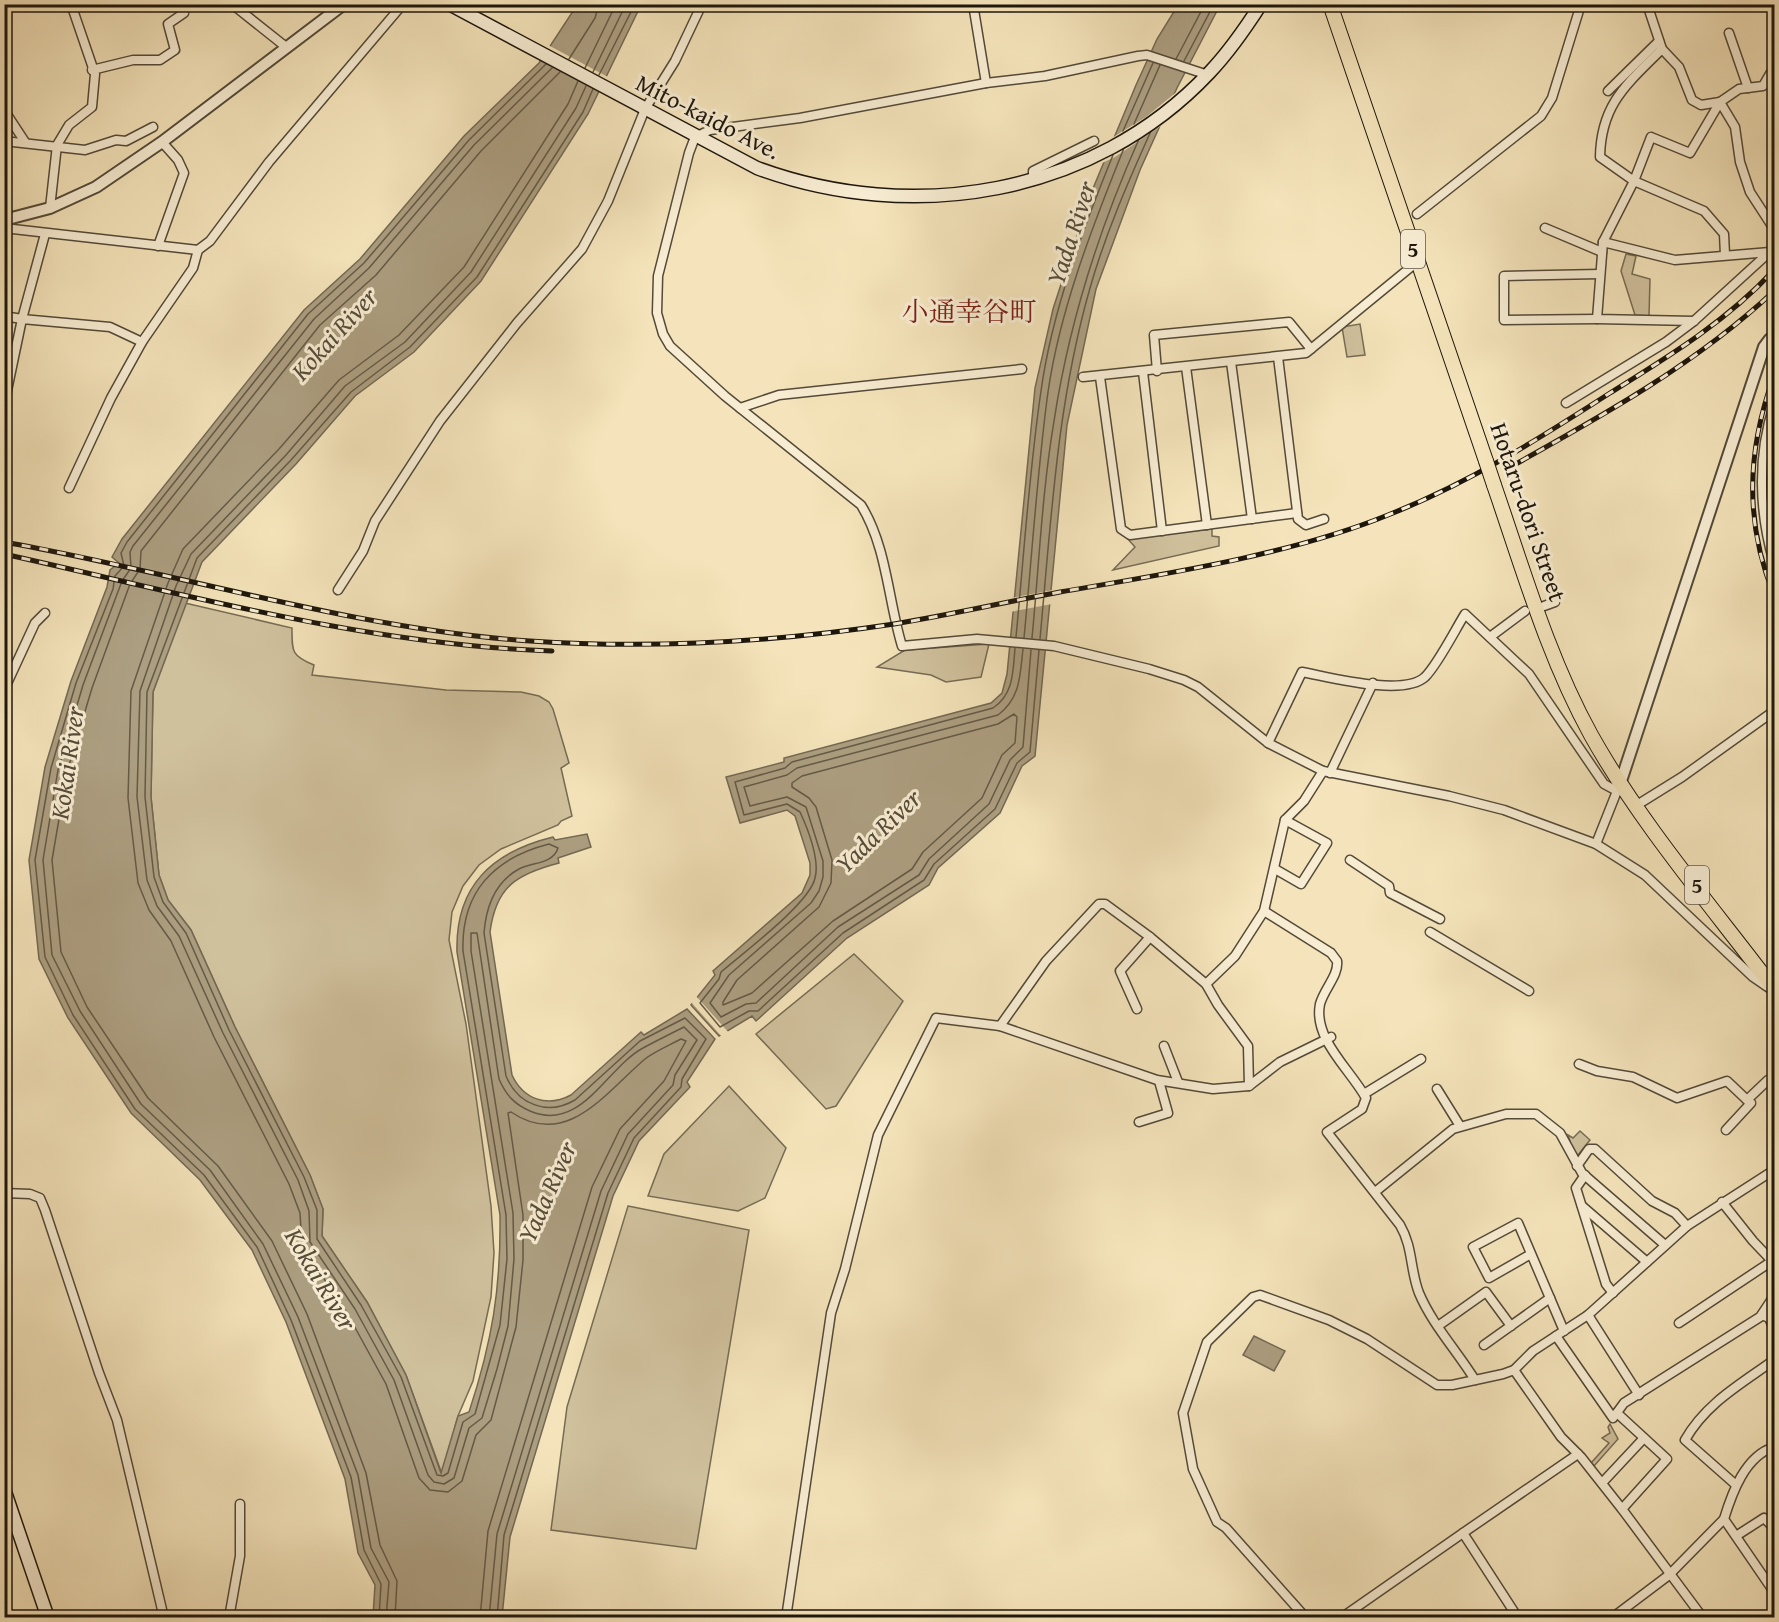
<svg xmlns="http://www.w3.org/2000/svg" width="1779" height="1622" font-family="'Gentium Book Plus','Noto Serif JP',serif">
<rect width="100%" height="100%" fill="#f5e4bb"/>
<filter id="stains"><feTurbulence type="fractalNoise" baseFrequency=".00333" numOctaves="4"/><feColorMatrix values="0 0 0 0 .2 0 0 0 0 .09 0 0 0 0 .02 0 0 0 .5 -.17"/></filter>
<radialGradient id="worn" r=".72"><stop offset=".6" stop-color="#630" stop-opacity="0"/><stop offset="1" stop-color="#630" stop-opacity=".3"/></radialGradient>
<g fill="#d0c19d" stroke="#766c54" stroke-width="1.5">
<polygon points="1626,254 1636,256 1632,274 1650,279 1649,316 1635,315 1621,271"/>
<polygon points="1360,324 1365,355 1347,357 1342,327"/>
<polygon points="1212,529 1212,536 1219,537 1219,546 1113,570 1135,547 1127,538"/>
<path d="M185 603 292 628C292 651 291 656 314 665L312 675 446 690 521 692 539 696 549 702 553 709 569 763 561 768 572 816 561 821 558 825 501 849 479 865 463 886 452 912 449 940 466 1024 491 1206 494 1253 491 1297 473 1381 458 1416 442 1474 406 1375 367 1302 322 1236 323 1209 310 1175 235 1027 191 930 168 900 159 875 151 797 153 692Z"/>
<polygon points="989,644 981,677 946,682 931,675 877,667 905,650"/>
<polygon points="854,954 903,1001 836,1106 826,1109 756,1034"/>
<polygon points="729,1086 786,1148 765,1198 738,1211 648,1196 664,1154"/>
<polygon points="1580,1131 1590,1140 1578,1155 1574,1154 1568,1135 1573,1138"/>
<polygon points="628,1206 749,1230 696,1549 551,1530 567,1407"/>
<polygon points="1610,1424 1618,1439 1594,1466 1591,1463 1609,1443 1602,1438 1610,1433 1608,1427"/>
</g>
<g fill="#ac9e80" stroke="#736852" stroke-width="1.5">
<path d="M577 5H641L588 114 481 281 414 352 355 396 296 464 202 562 153 692 151 797 159 875 168 900 191 930 235 1027 310 1175 323 1209 322 1236 367 1302 406 1375 441 1473 458 1416 469 1412C492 1342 501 1289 500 1215L457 952C455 886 492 852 553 837L555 840 587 834 591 847 558 858 559 863C517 874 496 886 490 932L512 1075C523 1099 547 1108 571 1095L641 1032 644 1035 687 1009 715 1039 687 1082 690 1087 639 1141 613 1196 510 1537 502 1617H373L375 1585 358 1553 345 1479 286 1322 252 1250 200 1180 131 1113 68 1018 39 959 29 860 45 767 71 681 107 587 110 570 119 563 112 557 122 539 304 310 360 259 464 136 539 63Z"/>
<polygon points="1178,5 1220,5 1177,88 1140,170 1096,289 1067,425 1035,756 1022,766 1000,813 938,868 929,885 847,938 756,1021 752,1016 719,1036 691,1005 715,975 713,971 802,893 810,875 810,863 795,816 787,810 740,823 726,777 784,762 784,758 991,703 1002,693 1007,674 1035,388 1053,309 1089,198 1136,85 1157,39"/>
<polygon points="1254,1336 1285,1351 1274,1371 1243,1355"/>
</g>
<g fill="#f5e4bb">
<polygon points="548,45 608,77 607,81 546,48"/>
<polygon points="1179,90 1164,124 1115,157 1100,164 1110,139 1146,117"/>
<polygon points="1053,590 1052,604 1010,612 1011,598"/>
<polygon points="695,995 730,1034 723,1038 690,1001"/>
</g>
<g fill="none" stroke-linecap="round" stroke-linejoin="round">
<g stroke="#645a46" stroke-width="1.5">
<polyline points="569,59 595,18 599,4"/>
<polyline points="1176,59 1205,4"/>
<polyline points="1184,61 1214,4"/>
<polyline points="585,68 616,4"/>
<polyline points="593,72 626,4"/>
<polyline points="599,75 635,4"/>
<polyline points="1134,124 1160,65"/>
<polyline points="1123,131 1153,63"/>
<path d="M1016 637C1024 555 1029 472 1041 391 1052 311 1083 229 1113 155"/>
<path d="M1024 638C1032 556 1037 473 1048 392 1060 309 1093 225 1124 148"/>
<path d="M1032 638C1039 566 1042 492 1054 421 1069 323 1099 229 1139 139"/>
<path d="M1040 639C1051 521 1057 403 1090 288 1105 235 1128 182 1151 131"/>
<path d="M1015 648C1013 671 1014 694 993 708L792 762 785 768 735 782 744 815 787 804 800 812C808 829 820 860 815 878 810 903 743 953 721 972L719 979 700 1003 720 1027 749 1011H758L843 933 924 880 934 864 995 809 1017 763 1030 752 1039 650"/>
<path d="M1023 649C1020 674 1021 698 998 715L797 768 787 775 744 787 750 806 787 797 806 807 823 861V877L819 891 811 903 729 975 710 1003 721 1017 746 1004 756 1003 838 927 919 875 929 859 989 804 1010 760 1023 747 1031 650"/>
<polygon points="1014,714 1017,717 1015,743 1002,755 982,798 923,852 912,869 833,921 752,993 723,1005 723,1002 737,980 819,907 831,883 832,860 816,807 809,798 792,787 792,783 802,776 998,724"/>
<polyline points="379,1618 381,1584 364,1550 351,1477 291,1320 257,1247 204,1175 135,1109 73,1015 45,957 35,860 51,768 76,683 113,589 115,576 124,566 121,553 127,542 308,314 364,263 469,140 546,64"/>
<polyline points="386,1618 389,1582 371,1548 358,1475 298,1317 263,1244 210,1170 141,1104 80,1011 52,955 43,860 58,770 83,685 122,581 131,568 130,552 133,546 314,319 369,268 474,145 552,68"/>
<polyline points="395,1618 397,1581 380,1545 366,1473 307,1314 272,1241 218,1166 148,1098 87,1007 61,952 52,860 67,772 92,688 130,584 140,569 141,551 320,325 376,275 481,151 560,72"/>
<path d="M480 1618 488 1531 592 1187 620 1129 664 1081 686 1041 681 1039C670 1045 655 1051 645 1059 606 1092 567 1150 511 1112L508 1113 523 1215V1260L516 1327 491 1420 476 1435 462 1481 448 1492 430 1490 419 1478 386 1384 347 1313 302 1246 300 1213 289 1184 214 1037 171 941 149 910 138 883 128 798 131 691 168 583 183 549 279 449 339 380 399 335 464 267 568 104 578 81"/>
<path d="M489 1618 497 1534 601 1191 628 1134 673 1085 675 1075 697 1040 684 1027C670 1034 656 1041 643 1048 606 1068 581 1133 530 1111 514 1104 506 1095 499 1079L477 933H471V951L513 1213 514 1259 508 1326 497 1369 482 1418 469 1428 454 1478 444 1484 434 1482 428 1475 394 1380 355 1309 310 1242 309 1211 298 1180 223 1033 179 936 157 906 147 880 137 797 140 691 176 586 191 554 286 455 345 386 405 342 471 272 576 108 586 86"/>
<path d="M497 1618 504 1535 608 1193 634 1138 681 1087 682 1079 706 1039 685 1018 640 1041 575 1100C548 1116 518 1105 506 1076L484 933C486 907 495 882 519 869 533 862 553 864 558 848L549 844C494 858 461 892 463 951L506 1215 507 1259 500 1325 475 1414 463 1422 448 1473 443 1476 437 1475 401 1377 361 1305 317 1239V1210L304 1177 229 1030 186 933 163 902 154 877 145 797 147 692 197 558 291 460 351 392 410 347 477 277 583 112 593 89"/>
</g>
<defs>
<g id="minor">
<polyline points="232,4 286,47"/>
<polyline points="973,4 986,83"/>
<polyline points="1647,4 1662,49 1679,67 1692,100 1701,105 1720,102"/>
<polyline points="1729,33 1748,88"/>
<path d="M1662 49C1627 84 1601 104 1600 157L1634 181 1704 211 1724 234 1725 255"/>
<polyline points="92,70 133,60 160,60 175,50 168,24 184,13"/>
<path d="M1208 75 1147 55 1138 56 1045 76 986 83 800 118 710 130 695 137 689 153 658 276 657 313 663 334 670 346 725 396 861 505C887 547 888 600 902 646L977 639 1054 646 1149 669 1184 680 1198 687 1268 743 1323 771 1449 796 1504 810 1596 844 1645 875 1753 977 1769 988"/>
<polyline points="1608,91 1659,41"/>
<polyline points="1720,102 1735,127 1740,162 1750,192 1774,229"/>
<polyline points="4,110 25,142"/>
<polyline points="1774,137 1774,136"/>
<polyline points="4,141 85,150 116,140 126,141 153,127"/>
<polyline points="1033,181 1033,171 1094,141"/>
<polyline points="50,208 57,145 69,125 92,107 95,74 71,4"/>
<polyline points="1417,214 1541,116 1552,98 1581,4"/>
<polyline points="4,228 198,250"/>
<polyline points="1545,228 1602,252"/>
<polyline points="1603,242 1675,260 1770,252"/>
<polyline points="158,246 184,173 178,160 162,142"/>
<polyline points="4,316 22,319 45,234"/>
<polyline points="1597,319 1504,320 1504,276 1600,274"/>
<polyline points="1694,321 1597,319 1603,242 1634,181 1651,137 1690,153 1720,102 1739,89 1763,86 1774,67"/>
<polyline points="1278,357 1298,519 1306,525 1324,519"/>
<polyline points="1231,362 1252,519"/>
<polyline points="1186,367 1207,525"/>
<polyline points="1157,371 1154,335 1289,322 1311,349"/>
<polyline points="1143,372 1162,531"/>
<polyline points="1083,377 1306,353 1417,262"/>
<polyline points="1100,377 1121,529 1130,535 1297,513"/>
<polyline points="1566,403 1666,342 1694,321 1774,248"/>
<polyline points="4,405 22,319 110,327 142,342"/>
<path d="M1774 405C1757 456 1759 512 1774 563"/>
<polyline points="740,408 779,395 1022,369"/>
<polyline points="69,488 111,398 142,342 193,268 198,250 210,241 269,162 403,4"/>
<polyline points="338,590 363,551 375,521 440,421 517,323 582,249 608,201 645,109 675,61 702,4"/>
<polyline points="1544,606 1555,602"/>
<polyline points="1490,637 1525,611"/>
<polyline points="4,690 35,623 45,613"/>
<path d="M1268 743 1302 672C1330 677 1403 697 1425 677 1438 664 1455 630 1465 614L1529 674 1604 784 1617 791"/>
<polyline points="1330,773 1373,683"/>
<polyline points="1637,805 1682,777 1774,711"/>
<polyline points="1596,844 1619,786"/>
<polyline points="1350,860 1389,886 1390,893 1440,919"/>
<polyline points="1275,869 1301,884 1327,843 1285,820"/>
<path d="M1264 911 1331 953 1337 961C1339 975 1324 989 1320 1004 1313 1039 1350 1069 1366 1098L1362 1109 1327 1132 1400 1225C1413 1247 1410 1270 1419 1293 1432 1324 1457 1351 1475 1380"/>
<polyline points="1430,932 1529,991"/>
<polyline points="1206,984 1235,956 1264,911 1285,820 1304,801 1323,771"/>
<polyline points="1137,1009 1120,971 1150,937"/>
<polyline points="1000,1026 1046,961 1099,904 1105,904 1150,937 1206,984 1218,1005 1248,1046 1249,1086"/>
<polyline points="1164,1046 1178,1082"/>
<polyline points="1579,1064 1597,1071 1633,1077 1677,1098 1727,1081 1747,1100 1768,1080 1774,1086"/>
<polyline points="1437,1089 1460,1126"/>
<polyline points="1364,1094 1421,1059"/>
<polyline points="1139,1122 1168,1113 1159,1081"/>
<polyline points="1726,1130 1751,1103 1747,1100"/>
<polyline points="1577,1166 1589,1149 1595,1149 1652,1201 1675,1213 1687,1226"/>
<polyline points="1585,1175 1576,1188 1606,1284 1613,1293"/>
<polyline points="1375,1192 1453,1129 1506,1114 1536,1114 1560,1133 1582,1173 1665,1245"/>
<polyline points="4,1193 30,1194 40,1198 45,1210 99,1373 117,1420 164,1618"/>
<polyline points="1722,1202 1753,1241 1774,1263"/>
<polyline points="1582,1206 1647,1262"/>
<polyline points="1531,1254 1489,1278 1473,1247 1518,1223 1564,1331"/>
<polyline points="1588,1315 1639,1395"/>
<polyline points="1762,1315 1769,1318 1774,1329"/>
<polyline points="1679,1323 1772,1261"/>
<polyline points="1438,1326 1486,1292 1511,1326"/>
<polyline points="1556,1336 1613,1418 1624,1403 1760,1317 1774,1296"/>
<polyline points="1484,1345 1550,1298"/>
<polyline points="1514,1370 1561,1437 1581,1457 1622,1509 1703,1618"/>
<polyline points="1617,1413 1667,1459 1622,1509"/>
<path d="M1774 1447C1745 1456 1732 1493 1724 1519L1774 1592"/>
<polyline points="1602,1483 1644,1438"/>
<path d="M1736 1485 1685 1440C1706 1403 1741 1384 1774 1360"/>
<polyline points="1736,1536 1764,1518 1774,1528"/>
<polyline points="229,1618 240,1556 240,1504"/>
<polyline points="786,1618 831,1313 845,1269 878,1135 936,1018 1000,1026 1157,1080 1213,1089 1249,1086 1280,1062 1331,1037"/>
<polyline points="1306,1618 1226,1528 1217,1522 1193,1469 1183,1413 1207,1342 1253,1297 1260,1295 1329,1320 1367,1339 1437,1385 1452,1385 1503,1374 1514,1370 1533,1351 1588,1315 1687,1226 1774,1170"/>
<polyline points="1341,1618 1463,1533"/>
<polyline points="1518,1618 1463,1533 1578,1454"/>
<polyline points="1612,1618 1669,1575 1724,1519"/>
</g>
<g id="tertiary">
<polyline points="4,220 50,208 96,187 162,142 344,4"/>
<polyline points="1621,781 1764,347 1770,339 1774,338"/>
</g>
<g id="secondary">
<path d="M449 4 757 168C912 225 1093 196 1209 73 1229 52 1245 29 1261 4"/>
<polyline points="4,1489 48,1618"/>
</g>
<g id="primary">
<polyline points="1330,4 1486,461"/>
<path d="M1494 485C1523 569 1548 657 1591 735 1640 823 1713 908 1774 989"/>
</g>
</defs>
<use href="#minor" stroke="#534a38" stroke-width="11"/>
<use href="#tertiary" stroke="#534a38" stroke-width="14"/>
<use href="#secondary" stroke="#1d160c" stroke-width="15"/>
<use href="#primary" stroke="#1d160c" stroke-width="16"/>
<use href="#minor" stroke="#f8edd3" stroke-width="8"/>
<use href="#tertiary" stroke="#f8edd3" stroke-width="10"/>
<use href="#secondary" stroke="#f8edd3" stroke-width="12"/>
<use href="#primary" stroke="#f5e4bb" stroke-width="14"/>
<defs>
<g id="rail">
<path d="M1774 376C1747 449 1744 522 1774 595"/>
<path d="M1505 470C1600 417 1695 365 1774 291"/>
<path d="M4 542C179 573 352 629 530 641 650 649 775 642 894 624 950 615 1005 602 1060 592 1165 574 1290 555 1388 515 1469 483 1537 440 1610 393 1668 357 1727 321 1774 270"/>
<path d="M4 554C184 594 367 645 552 651"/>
</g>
</defs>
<use href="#rail" stroke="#1d160c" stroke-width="5"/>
<use href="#rail" stroke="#f8edd3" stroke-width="3" stroke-dasharray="9" stroke-linecap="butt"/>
<defs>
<polyline id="primary-bridge" points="1486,461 1494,485"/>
</defs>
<use href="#primary-bridge" stroke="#1d160c" stroke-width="16" stroke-linecap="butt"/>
<use href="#primary-bridge" stroke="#f5e4bb" stroke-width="14"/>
</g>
<g text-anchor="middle" stroke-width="6" stroke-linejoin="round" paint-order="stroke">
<g fill="#f8edd3" stroke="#5f5648" stroke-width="1.5">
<rect x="1401" y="230" width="24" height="38" rx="4.5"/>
<rect x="1685" y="866" width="24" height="38" rx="4.5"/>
</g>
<g font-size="22" font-weight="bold" fill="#1d160c">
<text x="1413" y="257">5</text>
<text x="1697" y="893">5</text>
</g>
<g font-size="24" fill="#1d160c" stroke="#f8edd3">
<text transform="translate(708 117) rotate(27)" y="8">Mito-kaido Ave.</text>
<text transform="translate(1528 512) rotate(71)" y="8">Hotaru-dori Street</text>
</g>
<g font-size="26" font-style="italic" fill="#564c3a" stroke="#f8edd3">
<text transform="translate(1071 233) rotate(-72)" y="9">Yada River</text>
<text transform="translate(334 334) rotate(-48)" y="9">Kokai River</text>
<text transform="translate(67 763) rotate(-82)" y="9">Kokai River</text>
<text transform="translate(878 831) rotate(-44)" y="9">Yada River</text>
<text transform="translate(547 1192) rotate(-66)" y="9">Yada River</text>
<text transform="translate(321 1279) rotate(59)" y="9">Kokai River</text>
</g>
<g font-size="27" fill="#7a1f14" stroke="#f8edd3">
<text x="969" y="321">小通幸谷町</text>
</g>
</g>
<rect width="1779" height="1622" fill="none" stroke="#f5e4bb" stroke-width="24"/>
<rect x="6" y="6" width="1767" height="1610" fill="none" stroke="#1d160c" stroke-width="3"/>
<rect x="12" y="12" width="1755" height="1598" fill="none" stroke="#1d160c" stroke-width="1.5"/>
<rect width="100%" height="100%" filter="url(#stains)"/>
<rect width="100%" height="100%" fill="url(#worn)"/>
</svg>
